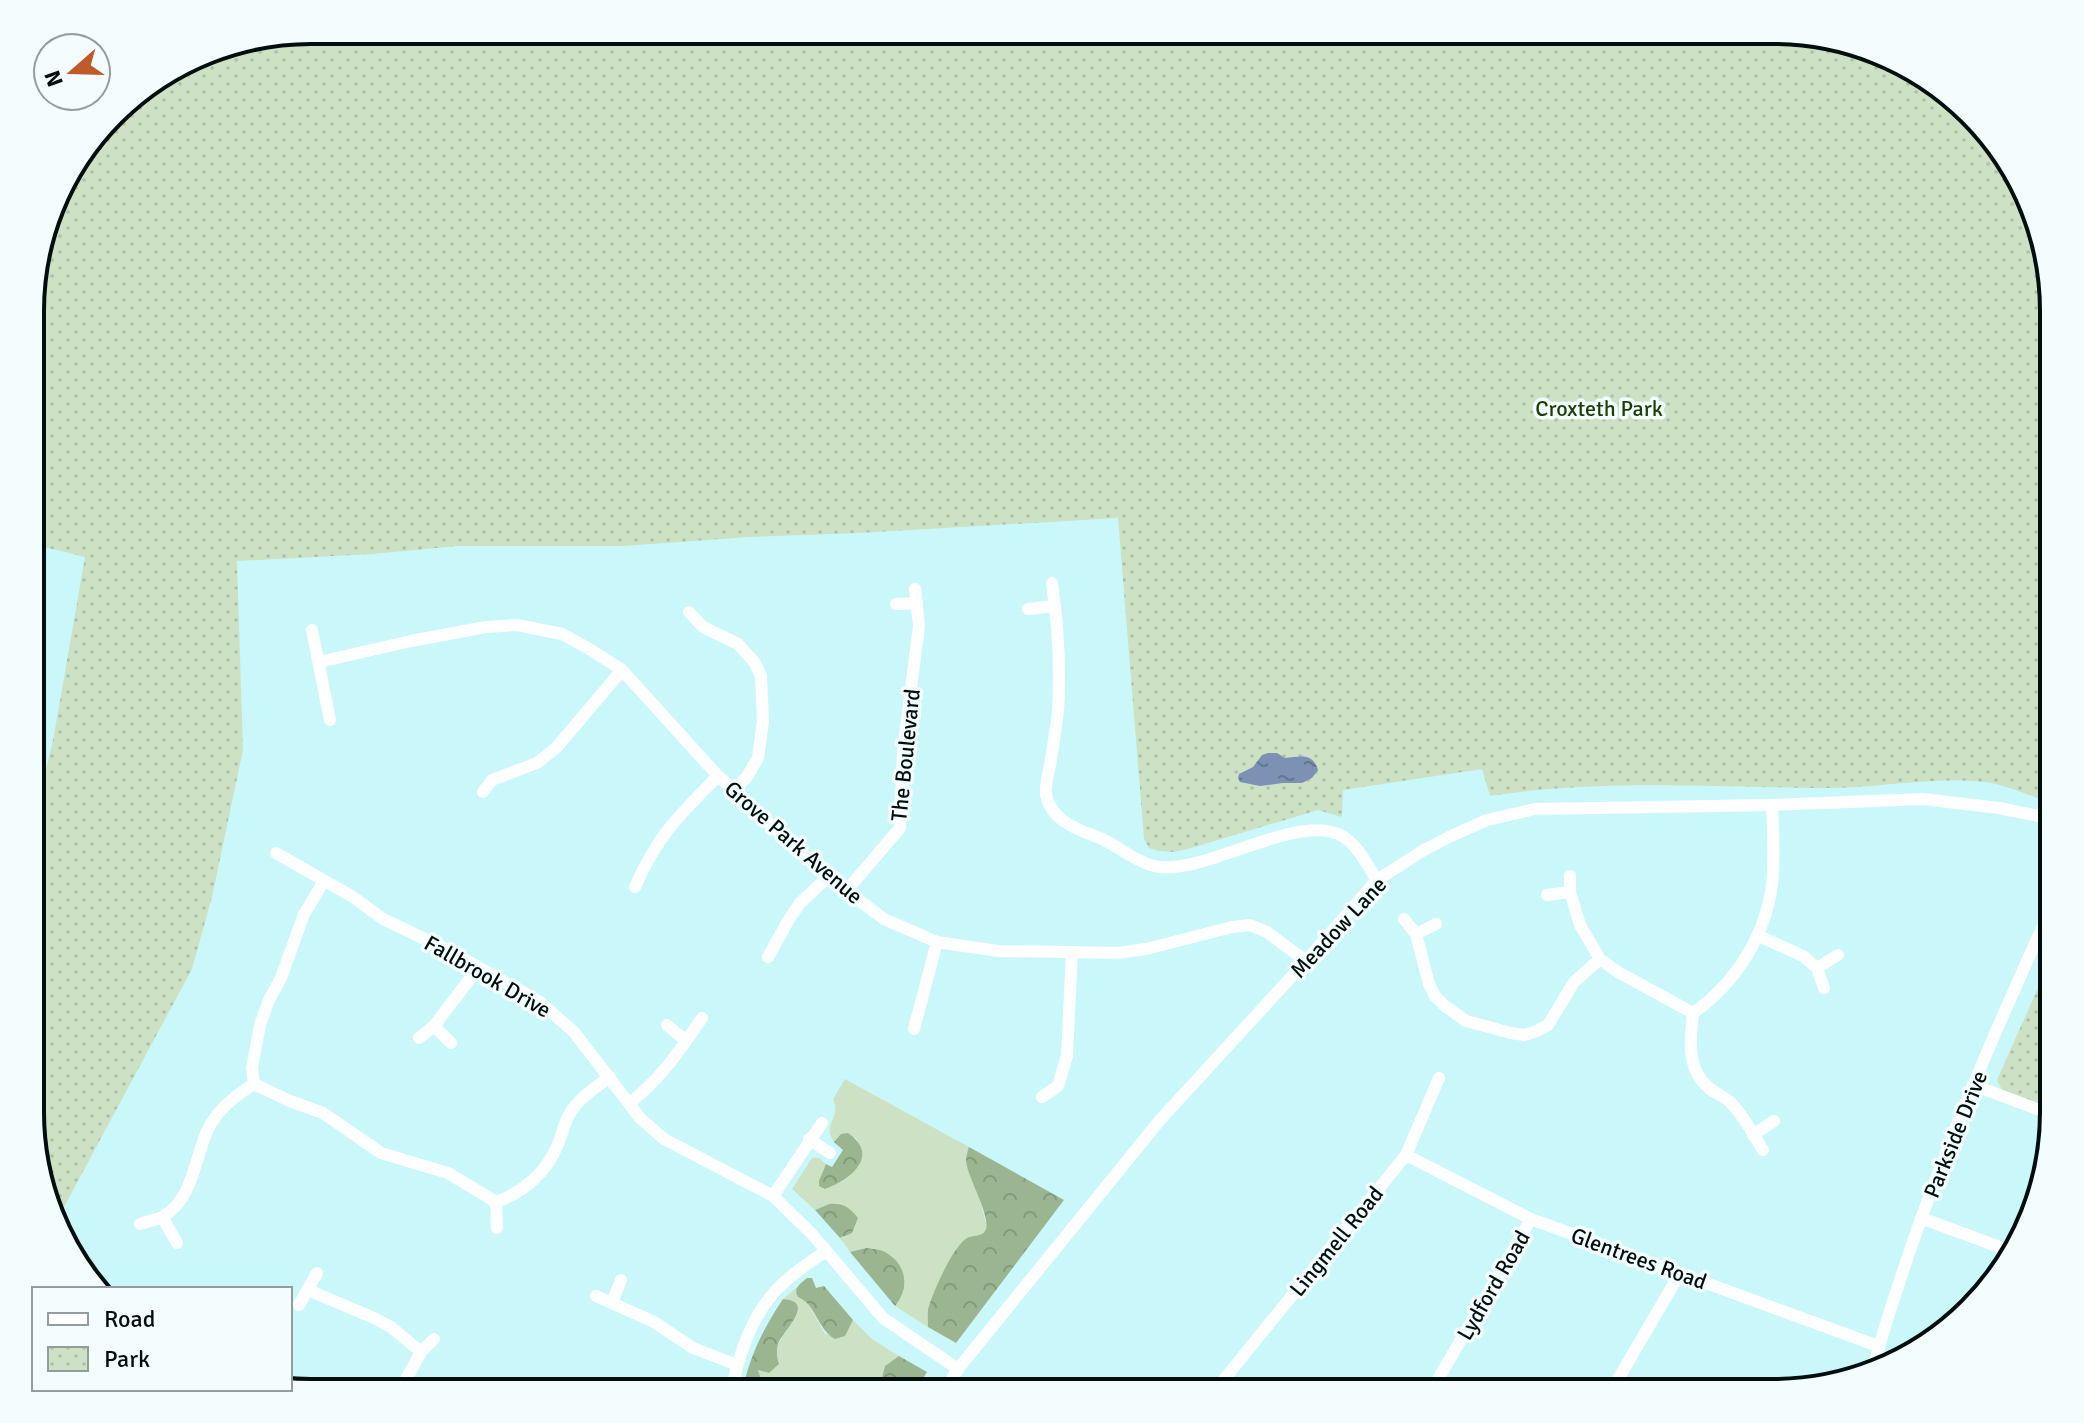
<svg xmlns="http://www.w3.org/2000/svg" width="2084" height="1423" font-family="Signika,sans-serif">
<defs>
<pattern id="forest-crowns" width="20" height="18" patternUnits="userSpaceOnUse" patternTransform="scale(2)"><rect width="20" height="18" fill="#9bb591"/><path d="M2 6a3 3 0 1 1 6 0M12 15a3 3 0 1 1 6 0" fill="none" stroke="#849a7c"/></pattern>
<pattern id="park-dots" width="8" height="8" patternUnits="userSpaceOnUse" patternTransform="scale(2)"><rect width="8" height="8" fill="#cde2c5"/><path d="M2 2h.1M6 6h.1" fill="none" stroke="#aec1a8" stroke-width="1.8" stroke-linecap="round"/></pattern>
<pattern id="water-ripples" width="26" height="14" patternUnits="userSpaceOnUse" patternTransform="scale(2)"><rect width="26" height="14" fill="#7d91b5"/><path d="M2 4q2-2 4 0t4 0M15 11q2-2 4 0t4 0" fill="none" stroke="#647592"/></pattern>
</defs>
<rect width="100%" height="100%" fill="#caf8fa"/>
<g fill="#cde2c5">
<path d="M845 1079 969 1147 966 1159 977 1190 986 1223V1230L981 1235 958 1246 945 1269 927 1311 928 1327 895 1306 899 1301 866 1248 850 1252 840 1238 845 1237 829 1204 815 1210 792 1189 812 1158H819L826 1164 822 1173 862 1159 861 1149 856 1138 842 1134 834 1142C821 1124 842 1119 833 1099Z"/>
<path d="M797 1287 796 1292 806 1300 825 1334 844 1336 853 1320 872 1339 899 1356 885 1366 878 1393H763L758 1369 774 1367 779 1363C778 1360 776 1353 776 1350 778 1335 819 1302 783 1299Z"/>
</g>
<g fill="url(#forest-crowns)">
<path d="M848 1133C881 1156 850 1180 825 1189L819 1186V1181L826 1164 832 1167 843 1150 834 1142 841 1134Z"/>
<path d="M969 1147 1064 1200 956 1343 928 1327C928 1321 927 1314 928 1309 933 1292 953 1246 967 1238 973 1235 981 1237 985 1231 993 1219 966 1175 966 1160 966 1158 968 1149 969 1147Z"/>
<path d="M829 1204C843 1203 849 1207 858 1218L852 1233 840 1238 815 1210Z"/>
<path d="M866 1248C872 1249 880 1249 885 1252 907 1264 910 1288 895 1306L850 1252Z"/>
<path d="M807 1278H812L816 1288 824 1286 853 1320 845 1336 835 1339C817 1329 816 1304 798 1297 793 1288 800 1284 807 1278Z"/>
<path d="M783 1299C817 1301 783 1331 778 1344 776 1352 777 1357 779 1364L769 1373 758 1370 762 1382 763 1393H742C749 1357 763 1329 783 1299Z"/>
<polygon points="899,1356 927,1372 914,1393 878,1393 885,1366"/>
</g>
<g fill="url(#park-dots)">
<path d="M311 30 1791 31 1864 45 1944 88 2017 171 2053 293V804C2034 797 2004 784 1984 782 1929 776 1874 789 1819 788 1710 787 1598 779 1490 796L1482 769 1343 790 1342 817 1318 810 1188 849 1173 852 1159 851 1149 848 1144 839 1118 518 859 533 749 537 624 546H458L373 554 237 561 243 750 212 897 192 969 57 1220 32 1148V832L54 735 85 557 32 544V275L59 186 125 100 204 51Z"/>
<polygon points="2053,954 2053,1110 2002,1090 1997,1080"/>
</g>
<path fill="url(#water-ripples)" d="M1268 753H1277L1285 758C1299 757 1313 752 1318 770L1312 778 1302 783H1283L1260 786 1240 782 1238 778 1239 774 1253 767 1262 755Z"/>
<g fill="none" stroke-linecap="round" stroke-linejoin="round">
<g stroke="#fff" stroke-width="12">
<path d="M1052 583C1058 626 1061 667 1058 711 1056 729 1053 747 1050 765 1048 774 1045 786 1046 795 1051 819 1075 829 1095 836 1118 844 1137 865 1161 867 1211 872 1302 810 1344 837 1358 846 1368 866 1377 880"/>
<polyline points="896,604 917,603"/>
<polyline points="1028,609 1055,606"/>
<polyline points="689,612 703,627 738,644 755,663 761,676 763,721 758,758 746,778 734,789"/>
<polyline points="312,630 330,720"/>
<polyline points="319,662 411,641 486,627 517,625 562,634 588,648 622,670 718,776 828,877 884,919 937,942 998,951 1072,952 1117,953 1146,949 1232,927 1250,925 1267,932 1306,961"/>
<polyline points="483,792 492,780 537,763 556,748 622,670"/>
<polyline points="276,853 353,897 383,919 448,950 540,1002 574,1032 640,1118 664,1139 773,1196 812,1234 883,1318 958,1369"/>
<polyline points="1570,876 1570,892 1580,925 1600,959 1618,972 1693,1013"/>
<path d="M635 887C657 836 680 814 718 776"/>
<polyline points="847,890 900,828 903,751 919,626 915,589"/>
<polyline points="1547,895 1570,892"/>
<polyline points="1404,919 1416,934 1429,984 1435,996 1445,1006 1466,1021 1511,1033 1524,1035 1537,1031 1548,1025 1574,982 1600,959"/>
<polyline points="1416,934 1436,924"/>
<polyline points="1759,936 1803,956 1817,968 1824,988"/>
<polyline points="768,957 788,921 800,903 828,877"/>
<polyline points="1817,968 1838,955"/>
<polyline points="667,1025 686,1041"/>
<polyline points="434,1026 451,1043"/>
<polyline points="914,1029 937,942"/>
<polyline points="419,1038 434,1026 478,968"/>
<path d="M254 1084 290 1101 323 1113 381 1153 448 1173 496 1202C524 1192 547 1172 558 1144 562 1135 564 1124 569 1115 578 1098 595 1088 610 1077"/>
<polyline points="254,1084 252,1068 260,1025 269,1000 281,978 304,914 324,881"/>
<polyline points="1973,1085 2053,1115"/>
<polyline points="1042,1097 1058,1086 1067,1056 1072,952"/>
<path d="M630 1103C662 1077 679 1052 702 1018"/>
<polyline points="1753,1135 1774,1121"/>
<polyline points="809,1139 830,1153"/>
<path d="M1763 1150C1753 1134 1744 1116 1731 1103 1725 1097 1717 1094 1710 1089 1686 1070 1690 1039 1693 1013 1736 983 1765 936 1772 885 1775 859 1773 831 1772 805"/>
<polyline points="1406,1155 1531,1219 1878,1346"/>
<polyline points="773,1196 822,1123"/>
<polyline points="496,1202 497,1228"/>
<polyline points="162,1217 177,1243"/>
<polyline points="1921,1218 2013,1252"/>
<path d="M140 1224C148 1221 157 1220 164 1216 195 1196 194 1157 209 1127 219 1108 236 1095 254 1084"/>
<polyline points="308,1290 374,1318 391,1327 421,1352"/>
<polyline points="596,1296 654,1322 693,1348 737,1365"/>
<polyline points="612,1303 621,1280"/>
<polyline points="299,1305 317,1273"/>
<path d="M1873 1370C1882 1332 1895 1296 1907 1259 1948 1138 2000 1020 2053 904"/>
<polyline points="399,1392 421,1352 434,1339"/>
<path d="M731 1393C737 1361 750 1320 772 1295 787 1277 807 1264 826 1251"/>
<polyline points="943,1393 958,1369 1160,1120 1306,961 1377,880 1424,850 1449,837 1487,820 1535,809 1772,805 1923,799 1999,808 2053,819"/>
<polyline points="1213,1393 1406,1155 1439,1078"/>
<polyline points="1430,1393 1531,1219"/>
<polyline points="1610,1393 1680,1273"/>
</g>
</g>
<g text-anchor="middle" stroke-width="7" stroke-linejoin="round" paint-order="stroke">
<g font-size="22" fill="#1a3c06" stroke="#f4fdfd">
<text x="1599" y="416">Croxteth Park</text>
</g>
<g font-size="22" fill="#010e0f" stroke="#f4fdfd">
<text transform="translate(905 755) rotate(-84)" y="8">The Boulevard</text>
<text transform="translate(794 842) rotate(41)" y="8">Grove Park Avenue</text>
<text transform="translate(1338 927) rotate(-47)" y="8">Meadow Lane</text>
<text transform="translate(488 976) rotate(30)" y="8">Fallbrook Drive</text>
<text transform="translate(1955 1134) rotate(-68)" y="8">Parkside Drive</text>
<text transform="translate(1336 1241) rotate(-51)" y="8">Lingmell Road</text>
<text transform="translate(1639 1258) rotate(20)" y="8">Glentrees Road</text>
<text transform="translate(1493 1285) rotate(-60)" y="8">Lydford Road</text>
</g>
</g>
<path d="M0 0H2084V1423H0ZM311 44H1773A267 267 0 0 1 2040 311V1112A267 267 0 0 1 1773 1379H311A267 267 0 0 1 44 1112V311A267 267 0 0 1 311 44Z" fill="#f4fdfd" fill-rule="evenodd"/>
<path fill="none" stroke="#010e0f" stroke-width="4" d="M311 44H1773A267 267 0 0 1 2040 311V1112A267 267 0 0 1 1773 1379H311A267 267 0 0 1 44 1112V311A267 267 0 0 1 311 44Z"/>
<rect x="32" y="1287" width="260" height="104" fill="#f4fdfd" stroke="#939d9e" stroke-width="2"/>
<rect x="48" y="1313" width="40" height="12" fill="#ffffff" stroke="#939d9e" stroke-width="2"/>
<text x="104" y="1327" font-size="24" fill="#010e0f">Road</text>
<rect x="48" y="1347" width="40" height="24" fill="url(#park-dots)" stroke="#939d9e" stroke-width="2"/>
<text x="104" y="1367" font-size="24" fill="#010e0f">Park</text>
<g transform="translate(72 72) rotate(250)"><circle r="38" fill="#f4fdfd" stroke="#939d9e" stroke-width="2"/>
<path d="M0-6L14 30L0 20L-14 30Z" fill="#bf5a2b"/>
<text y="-12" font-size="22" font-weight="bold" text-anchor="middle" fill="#010e0f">N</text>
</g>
</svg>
